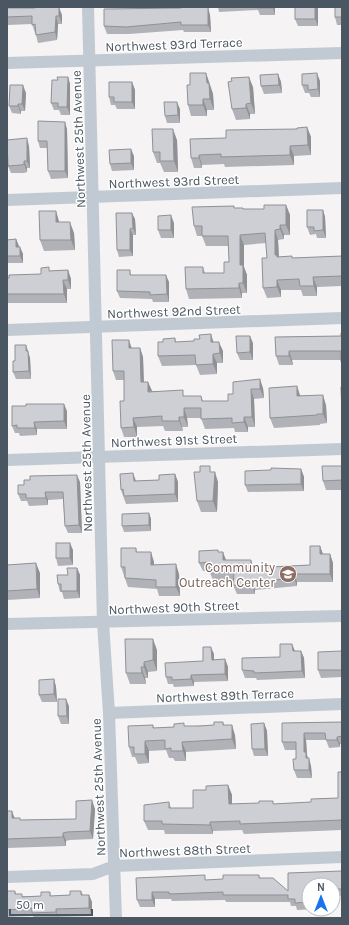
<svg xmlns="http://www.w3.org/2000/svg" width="349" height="925" font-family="Karla,sans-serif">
<rect width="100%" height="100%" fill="#f5f3f3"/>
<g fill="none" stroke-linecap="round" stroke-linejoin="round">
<g stroke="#c1cad2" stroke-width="12">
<polyline points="88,7 103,623 109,713 116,918"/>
<polyline points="7,63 342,53"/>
<polyline points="7,200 342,188"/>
<polyline points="7,330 342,318"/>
<polyline points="7,460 342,449"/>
<polyline points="7,624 342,616"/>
<polyline points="109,713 342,704"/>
<polyline points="7,877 93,874 114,866 342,857"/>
</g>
</g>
<g fill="#b0b2b7">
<polygon points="181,7 195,7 210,15 211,32 184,32 183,30 129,34 107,34 104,26 181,8"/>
<polygon points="218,7 275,7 275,15 260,15 258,10 219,12"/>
<polygon points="318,7 318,26 298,26 295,19"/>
<polygon points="342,7 342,25 337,25 335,17"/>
<polygon points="7,8 62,15 62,24 58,24 57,40 38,43 36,35 35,33 32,24 8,25 8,38 7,38"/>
<polygon points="206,73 213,94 214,110 207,110 207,116 191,116 188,105 190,85"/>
<polygon points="278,74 281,82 282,93 264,94 261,86"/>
<polygon points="68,77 70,84 70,115 61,115 59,110 54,110 51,103 58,80"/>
<polygon points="320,81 320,97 311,97 309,93 305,93 302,85"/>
<polygon points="132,82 135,90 135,109 117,109 115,105 111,105 109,97"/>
<polygon points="253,87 255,114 250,114 250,119 236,120 232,109"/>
<polygon points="26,93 25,111 21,111 21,114 12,113 9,106"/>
<polygon points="180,109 180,123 167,123 165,116"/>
<polygon points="307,127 311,137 311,155 294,156 294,165 225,167 224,164 202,165 202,168 194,168 191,158 226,138 297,129"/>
<polygon points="67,129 68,178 51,179 48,171 47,148 40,148 38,141"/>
<polygon points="177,140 178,172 164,172 160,163 157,163 153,152"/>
<polygon points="29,146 30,168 27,168 27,172 24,173 11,173 8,166"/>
<polygon points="134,156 134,170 112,171 110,164"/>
<polygon points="286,205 290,215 290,235 284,235 284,239 278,240 279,257 293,258 342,256 342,286 317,287 317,296 303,296 301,290 281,290 281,297 267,298 263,288 267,258 266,243 244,245 244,267 247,275 247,293 242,293 242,298 189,299 186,289 203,267 205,273 224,273 229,262 229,246 206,246 202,236 197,236 194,226 235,208 243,209 264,209"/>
<polygon points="323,210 325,217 326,238 317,238 316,234 310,235 307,227"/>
<polygon points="135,219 136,235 133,235 133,256 119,257 117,250"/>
<polygon points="59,221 59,222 74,233 75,250 44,251 40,240"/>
<polygon points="174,223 174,238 161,238 158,230"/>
<polygon points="16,239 23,254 23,263 7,263 7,240"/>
<polygon points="68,270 71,279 71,289 67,289 67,303 7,303 7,278 41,274 50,271"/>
<polygon points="130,270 131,275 169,282 169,302 153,302 152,299 120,298 117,291"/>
<polygon points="342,333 342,364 341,360 292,360 293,365 279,365 276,356 275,337 341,336"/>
<polygon points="175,338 176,342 213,342 223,351 223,363 217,363 217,374 200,375 196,365 162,366 158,356 163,342"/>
<polygon points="253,343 253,360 240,360 237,353"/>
<polygon points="26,345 30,358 31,379 16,379 13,372 15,361"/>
<polygon points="132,348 140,348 143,357 144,382 148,382 152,391 185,396 201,396 203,401 228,401 233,394 233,382 263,388 264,398 254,399 255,427 248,427 248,432 235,432 234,428 205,429 201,418 187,418 188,427 182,427 183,431 165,431 163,426 137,427 137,437 124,437 121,428 124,401 124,380 116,380 113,371"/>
<polygon points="297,386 300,395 326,405 327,423 320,424 320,425 274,428 270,418"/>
<polygon points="67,411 67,429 37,429 37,435 20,436 19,433 15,433 12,426"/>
<polygon points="342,466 342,490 326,490 323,481"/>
<polygon points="301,469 304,477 304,491 248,492 245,485"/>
<polygon points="212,472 218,482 217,512 201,512 197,501"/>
<polygon points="175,474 178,482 178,502 126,504 121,490 136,481 159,480"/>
<polygon points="80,482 82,533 68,533 65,526 63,499 48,500 48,505 29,506 27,501 21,501 18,494"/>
<polygon points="149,513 151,519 151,531 124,532 122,526"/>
<polygon points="320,546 323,554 330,554 333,563 333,582 297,582 297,586 255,590 255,594 237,594 233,585 233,581 214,582 210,573 210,571 203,571 199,563 218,550 218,552 226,560 254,568 310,565"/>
<polygon points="136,548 137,552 154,562 154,565 179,574 180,596 159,596 157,589 128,587 121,567"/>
<polygon points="73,550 73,565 58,566 56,558"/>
<polygon points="7,565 40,573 40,598 7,600"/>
<polygon points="77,568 80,575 80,598 64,599 62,592 60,592 58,584 68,575"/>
<polygon points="157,650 157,671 148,672 148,678 145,678 146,684 130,684 126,673"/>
<polygon points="295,651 301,651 304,658 305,678 257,680 256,678 245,678 242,670 280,657"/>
<polygon points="342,651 342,677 321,678 318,670"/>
<polygon points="214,654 214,660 225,659 228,667 228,681 194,682 194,686 174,687 173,684 168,684 166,677 203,661"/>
<polygon points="54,679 56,687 57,702 42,702 39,695"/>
<polygon points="69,706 69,724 61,724 58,716"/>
<polygon points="223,722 224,725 235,735 236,749 186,752 186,761 175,761 173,758 169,758 166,750 149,751 149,763 138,764 135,757 132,757 129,747 153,725 154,728 214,725"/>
<polygon points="342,722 342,744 340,744 340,747 329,748 326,740 306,740 307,755 311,766 312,778 297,778 294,770 296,759 296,750 285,750 282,742 282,723"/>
<polygon points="264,723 267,731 268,756 254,756 252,749"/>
<polygon points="342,772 342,830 244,834 242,830 213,831 213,834 165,834 164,830 148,830 144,821 169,802 171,808 193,808 206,790 228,785 232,795 232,804 274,804 311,802 338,798"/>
<polygon points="95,809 93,839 70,840 66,841 66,846 7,848 7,811 15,818 20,818 20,820 76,819"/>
<polygon points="342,871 342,896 338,896 338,898 333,898 333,885 309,885 309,909 330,909 330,914 325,915 317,915 315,909 297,910 296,906 291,906 290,902 226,902 225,900 172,901 171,899 155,899 155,907 140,907 137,900 136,878 207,880 223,879 259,875 260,878 288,891"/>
<polygon points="7,891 15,891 16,894 23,896 41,896 50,892 51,896 70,895 81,891 83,895 89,895 92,902 92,916 58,917 58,918 34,918 33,916 7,917"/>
</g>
<g fill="#909195">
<polygon points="59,7 62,15 62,24 59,16"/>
<polygon points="208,7 210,15 211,32 208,25"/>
<polygon points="273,7 275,7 275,15 273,8"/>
<polygon points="315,7 318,7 318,26 315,19"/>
<polygon points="56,16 58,24 57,40 55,32"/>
<polygon points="7,24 8,25 8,38 7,36"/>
<polygon points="206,73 213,94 214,110 210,99 207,83"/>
<polygon points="317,73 320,81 320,97 318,89"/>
<polygon points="278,74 281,82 282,93 279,85"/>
<polygon points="68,77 70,84 70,115 67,107"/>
<polygon points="249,77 253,87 255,114 251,103"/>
<polygon points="132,82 135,90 135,109 132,102"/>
<polygon points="23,85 26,93 25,111 22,104"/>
<polygon points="203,99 207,110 207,116 203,105"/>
<polygon points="177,102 180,109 180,123 178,115"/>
<polygon points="18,104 21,111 21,114 18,106"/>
<polygon points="246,104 250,114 250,119 246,108"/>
<polygon points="65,122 67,129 68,178 65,171"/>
<polygon points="307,127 311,137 311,155 308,145"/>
<polygon points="173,129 177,140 178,172 174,161"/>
<polygon points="27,138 29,146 30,168 27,161"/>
<polygon points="290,146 294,156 294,165 290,155"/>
<polygon points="131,149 134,156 134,170 131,163"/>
<polygon points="199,155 202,165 202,168 199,158"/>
<polygon points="24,161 27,168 27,172 24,164"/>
<polygon points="286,205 290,215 290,235 286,225"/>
<polygon points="323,210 325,217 326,238 323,230"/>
<polygon points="56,211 59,221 60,233 56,222"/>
<polygon points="132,213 135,219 136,235 133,228"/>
<polygon points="171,215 174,223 174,238 171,230"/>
<polygon points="70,222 74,233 75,250 71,240"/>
<polygon points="280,225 284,235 284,239 280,229"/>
<polygon points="130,229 133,235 133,256 130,250"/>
<polygon points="275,230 278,240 279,259 275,255"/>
<polygon points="240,235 244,245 244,267 247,275 247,293 243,283 240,265"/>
<polygon points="16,239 19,247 16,247"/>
<polygon points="20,247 23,254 23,263 20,256"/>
<polygon points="68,270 71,279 71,289 68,280"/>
<polygon points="166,275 169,282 169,302 167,294"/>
<polygon points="313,277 317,287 317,296 314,286"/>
<polygon points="63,280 67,289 67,303 64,294"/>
<polygon points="277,280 281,290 281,297 277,287"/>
<polygon points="239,283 242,293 242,298 239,288"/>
<polygon points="211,334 214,344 211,342"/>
<polygon points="250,336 253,343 253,360 250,352"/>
<polygon points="129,340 132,349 129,348"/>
<polygon points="219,342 223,351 223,363 220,353"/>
<polygon points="26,345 30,358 31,379 29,371"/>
<polygon points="140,348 143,357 144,391 141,382"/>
<polygon points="289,351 292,360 293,365 289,356"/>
<polygon points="213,354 217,363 217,374 213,364"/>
<polygon points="260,379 263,388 264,398 260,389"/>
<polygon points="148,382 152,391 148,392"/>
<polygon points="297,386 300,396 297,396"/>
<polygon points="251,389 254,399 255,427 252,417"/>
<polygon points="323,395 326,405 327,423 323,414"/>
<polygon points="64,404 67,411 67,429 64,421"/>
<polygon points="184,408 187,418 188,427 184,417"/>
<polygon points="179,417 182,427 183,431 179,421"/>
<polygon points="244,417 248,427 248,432 244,422"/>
<polygon points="133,418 137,427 137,437 134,427"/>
<polygon points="34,422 37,429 37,435 35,428"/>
<polygon points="301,469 304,477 304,491 301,484"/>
<polygon points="215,472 218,482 217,512 213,501"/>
<polygon points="133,473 136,481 134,481"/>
<polygon points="175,474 178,482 178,502 175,494"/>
<polygon points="77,475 80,482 82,533 79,525"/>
<polygon points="45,492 48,500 48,505 46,498"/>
<polygon points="149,513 151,519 151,531 149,525"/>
<polygon points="70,543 73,550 73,565 70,558"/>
<polygon points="320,546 323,555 320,554"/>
<polygon points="151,552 154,562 154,574 151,565"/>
<polygon points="223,552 226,560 223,560"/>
<polygon points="330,554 333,563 333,582 330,574"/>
<polygon points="251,560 254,569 251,568"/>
<polygon points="36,563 40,573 40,598 37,589"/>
<polygon points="176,564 179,574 180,596 176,587"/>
<polygon points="77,568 80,575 80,598 77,591"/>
<polygon points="294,574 297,582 297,586 294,578"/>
<polygon points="252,582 255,590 255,594 252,586"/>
<polygon points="153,639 157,650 157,671 153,660"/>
<polygon points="292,644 295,651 293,651"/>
<polygon points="211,647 214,654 214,667 212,660"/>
<polygon points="301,651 304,658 305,678 302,671"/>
<polygon points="225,659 228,667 228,681 225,674"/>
<polygon points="144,662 148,672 148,678 144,667"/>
<polygon points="141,667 145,678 146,684 142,673"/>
<polygon points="191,675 194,682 194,686 191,679"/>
<polygon points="54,679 56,687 57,702 54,694"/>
<polygon points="66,699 69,706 69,724 67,716"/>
<polygon points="264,723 267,731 268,756 265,749"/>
<polygon points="232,725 235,735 236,749 232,739"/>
<polygon points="304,733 306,740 307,755 308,760 309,766 304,752"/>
<polygon points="337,737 340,744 340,747 337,740"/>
<polygon points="145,741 149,751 149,763 145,754"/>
<polygon points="182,742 186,752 186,761 183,751"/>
<polygon points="309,758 311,766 312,778 309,770"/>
<polygon points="228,785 232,795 232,813 229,804"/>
<polygon points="92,800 95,809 93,839 90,831"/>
<polygon points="12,811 15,819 12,818"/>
<polygon points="210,822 213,831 213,834 210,825"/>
<polygon points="63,833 66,841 66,846 63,837"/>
<polygon points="152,892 155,899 155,907 152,900"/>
<polygon points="89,895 92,902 92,916 89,908"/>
<polygon points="56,909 58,917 58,918 56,912"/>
</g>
<g fill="#cdcfd5" stroke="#909195">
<polygon points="35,7 59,7 59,16 56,16 55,32 36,35 35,24 32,25 32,16 7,17 7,8 35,8"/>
<polygon points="181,7 208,7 208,25 181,25 181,22 126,27 104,26 104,9 181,8"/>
<rect x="258" y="7" width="15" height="1"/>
<rect x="295" y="7" width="20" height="12"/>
<rect x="335" y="7" width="7" height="10"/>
<polygon points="190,73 206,73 207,83 209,83 210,99 203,99 203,105 188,105 187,85 190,85"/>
<polygon points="317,73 318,89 308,90 308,85 302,85 302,74"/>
<polygon points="278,74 279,85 261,86 260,75"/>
<polygon points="57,77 68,77 67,107 58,107 58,103 51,103 52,80 58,80"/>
<polygon points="249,77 251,103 246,104 246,108 232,109 228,82 232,81 231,78"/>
<polygon points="109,82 132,82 132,102 114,102 114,97 109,97"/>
<polygon points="10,85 23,85 22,104 18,104 18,106 9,106"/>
<polygon points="164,102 177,102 178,115 165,116"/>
<polygon points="38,121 65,122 65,171 48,171 47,141 38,141"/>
<polygon points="307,127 308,145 290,146 290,155 221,157 221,154 199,155 199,158 191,158 190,139 226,138 226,130 297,129 297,128"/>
<polygon points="152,129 173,129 174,161 160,161 160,152 153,152"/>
<polygon points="27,138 27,161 24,161 24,164 21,165 8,166 7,140"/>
<polygon points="131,149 131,163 110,164 109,150"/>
<polygon points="264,205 286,205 286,225 280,225 280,229 275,230 275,255 277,255 277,257 292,256 292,258 342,256 342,276 313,277 314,286 300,286 299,279 277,280 277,287 263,288 262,258 267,258 265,233 240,235 240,265 243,265 243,283 239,283 239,288 186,289 185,267 203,267 203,273 224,273 224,262 229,262 228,236 202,236 202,226 194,226 192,207 234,206 234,208 243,208 243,209 264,209"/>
<polygon points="307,210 323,210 323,230 314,231 314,227 307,227"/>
<polygon points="39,211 56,211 56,222 70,222 71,240 40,240"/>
<polygon points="116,213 132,213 133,228 130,229 130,250 117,250"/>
<polygon points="171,215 171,230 158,230 158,216"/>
<polygon points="16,239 16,247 20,247 20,256 7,256 7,240"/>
<polygon points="49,267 49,271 68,270 68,280 63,280 64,294 7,294 7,278 9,278 9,275 41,274 41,268"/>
<polygon points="117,270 130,270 130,275 166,275 167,294 150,295 150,292 117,291"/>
<polygon points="341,333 342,333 342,362 341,362 341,351 289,351 289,356 276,356 275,337 341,336"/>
<polygon points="211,334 211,342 219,342 220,353 213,354 213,364 196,365 195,355 158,356 158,342 163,342 163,339 175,338 175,342 194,341 194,339 200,339 199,335"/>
<polygon points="236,336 250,336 250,352 237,353"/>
<polygon points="112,340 129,340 129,348 140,348 141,382 148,382 148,392 183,390 183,396 201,396 202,401 228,401 228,394 233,394 233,382 260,379 260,389 251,389 252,417 244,417 244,422 232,423 232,418 201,419 201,408 184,408 184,417 179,417 179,421 162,421 162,416 133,418 134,427 121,428 120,401 124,401 124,371 113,371"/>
<polygon points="15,345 26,345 26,351 28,351 29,371 13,372 13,361 15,361"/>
<polygon points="297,386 297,396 323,395 323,414 317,414 317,415 270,418 269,388"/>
<polygon points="341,387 342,387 342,415"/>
<polygon points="26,404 64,404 64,421 34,422 35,428 17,428 17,425 12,426 12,406 26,406"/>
<polygon points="200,466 210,466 210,472 215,472 213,501 197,501 194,472 200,472"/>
<polygon points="322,466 342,466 342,480 323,481"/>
<polygon points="271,468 301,469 301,484 245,485 245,471 271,470"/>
<polygon points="133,473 134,481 159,480 159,475 175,474 175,494 124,496 123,489 121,490 120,474"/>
<polygon points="77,475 79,525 65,526 63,492 45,492 46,498 26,498 26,494 18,494 18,485 24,485 24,480 30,480 30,476"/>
<polygon points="149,513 149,525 122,526 122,514"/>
<rect x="56" y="543" width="14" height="15"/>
<polygon points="310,546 320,546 320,554 330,554 330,574 294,574 294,578 252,582 252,586 233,585 234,572 210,573 210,562 199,563 199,551 218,550 218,552 223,552 223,560 251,560 251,568 310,565"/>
<polygon points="121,548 136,548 136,552 151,552 151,565 176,564 176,587 156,587 156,580 125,578 125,567 121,567"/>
<polygon points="36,563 37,589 7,591 7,565"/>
<polygon points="67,568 77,568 77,591 61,591 61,584 58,584 57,575 68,575"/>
<polygon points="125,639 153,639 153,660 144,662 144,667 141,667 142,673 126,673"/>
<polygon points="280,644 292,644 293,651 301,651 302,671 254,673 254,671 242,670 242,658 280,657"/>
<polygon points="203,647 211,647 212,660 225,659 225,674 191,675 191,679 172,680 172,677 166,677 165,663 203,661"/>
<polygon points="342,651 342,670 318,670 318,652"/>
<polygon points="54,679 54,694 39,695 39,680"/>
<polygon points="58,699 66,699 67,716 58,716"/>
<polygon points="214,722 223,722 223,725 232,725 232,739 182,742 183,751 171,751 171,748 165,749 165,740 145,741 145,754 134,754 134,747 129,747 128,726 153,725 153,728 174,727 174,724 184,723 184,726 200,726 214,725"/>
<polygon points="342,722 342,736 337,737 337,740 326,740 325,733 304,733 304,752 306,752 306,758 309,758 309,770 294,770 293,759 296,759 296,742 282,742 282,723"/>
<polygon points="264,723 265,749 252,749 251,724"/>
<polygon points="338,772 342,772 342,820 240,824 240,821 210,822 210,825 162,824 162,821 144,821 144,805 169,802 169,808 193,808 193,790 206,790 206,786 228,785 229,804 259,803 259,801 273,801 273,804 311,802 311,799 338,798"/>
<polygon points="92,800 90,831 67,832 63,833 63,837 7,839 7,811 12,811 12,818 20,818 20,820 76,819 76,801"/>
<polygon points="342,871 342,889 335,889 335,891 333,891 333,885 309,885 309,902 295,903 295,899 288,899 288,895 223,895 223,892 169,894 169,892 152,892 152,900 137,900 136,878 205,875 205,880 223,879 223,875 259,875 259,878 273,878 288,891 288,873"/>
<polygon points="7,891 15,891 15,894 22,894 22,897 41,896 41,892 50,892 50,896 70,895 70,891 81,891 81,895 89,895 89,908 56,909 56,912 32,913 32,908 7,910"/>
</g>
<defs>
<symbol id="school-disc" viewBox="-11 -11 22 22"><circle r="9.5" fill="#8d6e63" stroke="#fff"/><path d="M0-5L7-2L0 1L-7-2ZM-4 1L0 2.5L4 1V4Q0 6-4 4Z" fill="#fff"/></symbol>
</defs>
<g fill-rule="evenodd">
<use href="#school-disc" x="278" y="564" width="20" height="20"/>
</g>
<g text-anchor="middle" stroke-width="3" stroke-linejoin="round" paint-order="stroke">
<g font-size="13" fill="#4a5661" stroke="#fff">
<text transform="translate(174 44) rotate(-2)" y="5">Northwest 93rd Terrace</text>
<text transform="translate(78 139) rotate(-92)" y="5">Northwest 25th Avenue</text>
<text transform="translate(174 181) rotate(-2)" y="5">Northwest 93rd Street</text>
<text transform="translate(174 311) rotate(-2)" y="5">Northwest 92nd Street</text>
<text transform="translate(174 440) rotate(-2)" y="5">Northwest 91st Street</text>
<text transform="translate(86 463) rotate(-91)" y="5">Northwest 25th Avenue</text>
<text transform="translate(174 607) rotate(-2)" y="5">Northwest 90th Street</text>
<text transform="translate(225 695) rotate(-2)" y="5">Northwest 89th Terrace</text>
<text transform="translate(98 787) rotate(-92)" y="5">Northwest 25th Avenue</text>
<text transform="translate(185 850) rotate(-2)" y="5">Northwest 88th Street</text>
</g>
<g font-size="13" fill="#785e54" stroke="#fff" text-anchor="end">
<text x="275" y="572">Community<tspan x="275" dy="15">Outreach Center</tspan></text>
</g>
</g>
<rect width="349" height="925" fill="none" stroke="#4a5661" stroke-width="16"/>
<g transform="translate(321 897)"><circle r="19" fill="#ffffff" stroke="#b7bbc0"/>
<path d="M0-3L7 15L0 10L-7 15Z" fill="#1a73e8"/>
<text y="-6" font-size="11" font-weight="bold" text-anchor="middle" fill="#4a5661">N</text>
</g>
<path d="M10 909v6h82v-6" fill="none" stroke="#4a5661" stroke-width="2"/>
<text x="16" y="909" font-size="12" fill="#4a5661" stroke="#ffffff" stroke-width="3" paint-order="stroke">50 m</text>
</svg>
